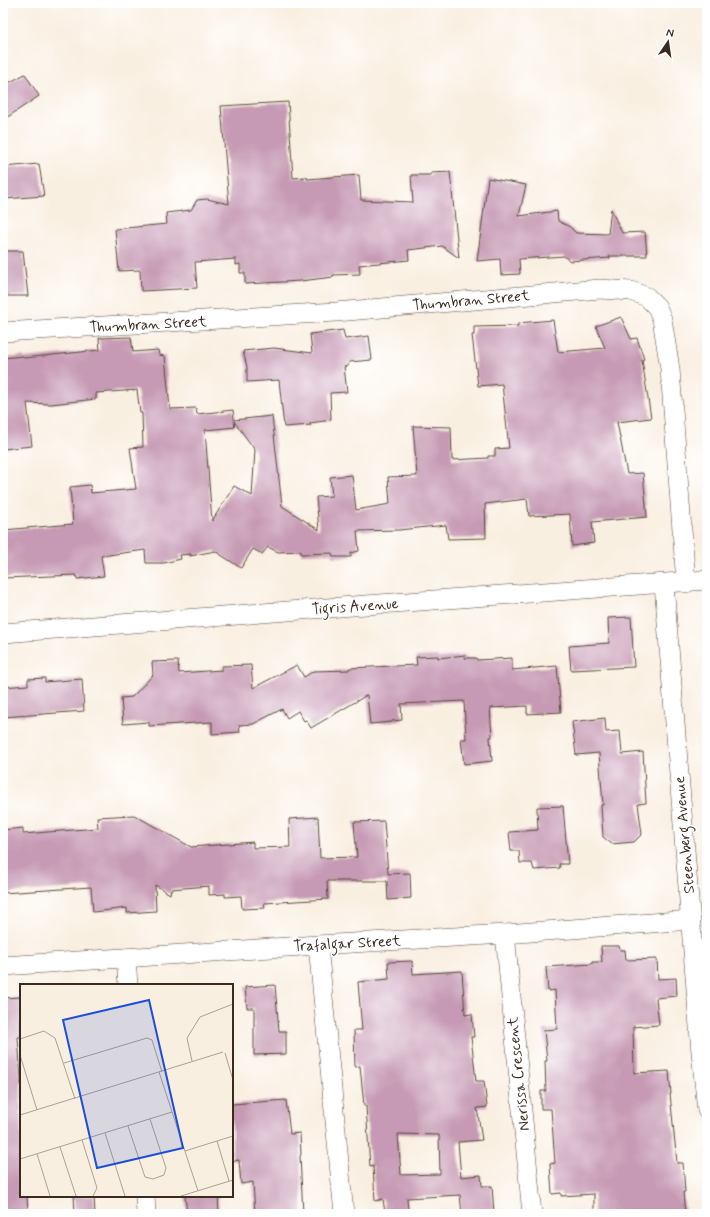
<svg xmlns="http://www.w3.org/2000/svg" width="710" height="1217" font-family="Mynerve,sans-serif">
<rect width="100%" height="100%" fill="#fff"/>
<filter id="ink" filterUnits="userSpaceOnUse"><feTurbulence type="fractalNoise" baseFrequency=".025" numOctaves="2"/><feDisplacementMap in="SourceGraphic" scale="8" xChannelSelector="R" yChannelSelector="G"/><feConvolveMatrix kernelMatrix="1 2 1 2 8 2 1 2 1" color-interpolation-filters="sRGB"/></filter>
<filter id="wash" filterUnits="userSpaceOnUse"><feTurbulence type="fractalNoise" baseFrequency=".012" numOctaves="4" result="noise"/><feDisplacementMap in="SourceGraphic" scale="16" xChannelSelector="R" yChannelSelector="G"/><feGaussianBlur stdDeviation="0.9" result="paint"/><feColorMatrix in="noise" values="0 0 0 0 0 0 0 0 0 0 0 0 0 0 0 0 0 1.4 0 .05"/><feComposite in="paint" operator="in"/></filter>
<g filter="url(#wash)">
<rect width="100%" height="100%" fill="#f9efe1"/>
<g id="blocks">
<g fill="#c69ab4" fill-rule="evenodd">
<polygon points="25,74 39,96 3,120 3,86"/>
<polygon points="288,102 293,178 307,177 307,179 359,175 361,200 413,202 411,175 431,175 431,173 450,172 459,258 442,246 408,250 409,260 359,265 360,274 333,275 333,277 301,281 245,284 245,273 240,273 240,264 236,265 236,259 195,262 197,288 141,291 140,270 119,271 115,229 167,224 166,213 191,210 197,200 207,199 229,204 221,106"/>
<polygon points="39,164 44,196 3,199 3,167"/>
<polygon points="488,178 526,185 519,216 557,211 558,221 570,227 576,233 608,234 611,209 622,233 645,232 647,256 609,256 610,258 570,261 564,256 519,259 520,274 501,275 500,259 477,261"/>
<polygon points="3,251 23,251 28,296 7,296 7,293 3,293"/>
<path d="M621 317 631 339 637 338 644 359 642 360 651 418 617 422 627 474 643 473 647 517 592 522 594 543 572 546 570 514 529 516 527 499 485 504 486 538 448 539 446 525 399 530 357 531 359 551 351 553V557H333L332 553 301 554V551L278 552 268 547 262 554 253 549 241 568 215 551 190 556 191 554 180 555 181 559 164 563H146L145 550 101 556 104 576 77 579 76 575 3 578V530L73 524 70 487 90 485 91 493 136 489 130 448 143 447 142 413H140L137 390 96 393V399L51 404 27 403 32 446 3 449V358L23 356 24 358 100 350 99 338 131 337 133 352 158 350 159 355 165 356 170 409 196 408 197 414 233 410 234 420 272 416 282 506 319 530 316 497 332 496 330 477 352 475 356 510 390 504 388 477 417 476 413 426 451 427 452 460 488 458V456H495V449L509 448 502 384 478 386 472 335H474V327L518 326V323L553 320 558 352 605 348 596 326ZM234 421 255 450 252 496 234 486 212 521 205 430 235 427Z"/>
<polygon points="343,330 345,339 369,336 372,360 349,362 348,366 344,367 347,392 330,393 331,420 310,423 311,425 284,427 279,380 247,382 247,367 243,351 274,348 312,353 310,334"/>
<polygon points="631,617 634,667 571,670 569,646 609,643 608,618"/>
<polygon points="465,655 465,658 476,658 477,660 512,658 512,670 557,666 561,712 527,714 527,706 490,708 492,737 490,737 492,761 464,764 461,739 466,739 464,701 401,704 402,720 392,721 392,722 370,724 367,695 311,728 306,720 304,721 298,711 287,718 282,709 253,724 239,725 240,732 212,734 212,722 149,726 149,722 123,724 121,698 132,697 153,675 152,662 178,661 179,673 222,670 222,666 251,665 253,688 297,665 304,677 314,671 349,670 349,668 417,665 416,657 438,656 438,658"/>
<polygon points="45,678 45,682 82,679 84,711 3,717 3,687 28,685 28,679"/>
<polygon points="605,718 606,732 620,731 622,754 643,752 646,803 638,804 642,834 634,842 612,844 603,837 601,805 603,805 599,753 576,755 572,722"/>
<polygon points="563,806 568,864 559,864 560,868 534,870 532,863 520,863 519,851 511,851 509,832 538,830 537,807"/>
<polygon points="134,815 191,847 253,842 253,848 290,847 289,819 318,817 320,858 357,857 354,822 384,821 388,874 410,873 411,898 388,900 387,881 327,881 328,899 264,903 265,908 242,909 241,896 225,897 225,894 209,895 209,886 171,889 170,894 155,885 156,911 127,913 127,908 93,912 91,887 3,893 3,830 23,828 23,834 98,828 97,817"/>
<polygon points="601,946 619,946 620,950 625,950 626,960 657,959 658,979 676,978 677,996 656,998 659,1025 633,1027 634,1073 669,1071 671,1094 670,1094 677,1163 683,1163 685,1192 683,1192 685,1214 594,1214 594,1194 561,1196 561,1193 552,1194 550,1164 555,1163 551,1109 541,1109 541,1091 546,1091 545,1061 547,1061 544,1030 557,1029 555,990 548,991 546,967 592,964 592,962 602,962"/>
<path d="M412 961 413 974 462 971 465 1015 472 1014 474 1037H471L476 1081H484L487 1107 477 1108 482 1140 458 1142 461 1177 481 1175 482 1186H492L494 1213 462 1214 460 1195 407 1198 408 1211 385 1213 383 1199 375 1201 373 1166 370 1167 366 1106H364L360 1066 355 1067 354 1030H362L358 982 389 979 388 962ZM398 1134 439 1135 440 1174 401 1175Z"/>
<polygon points="275,985 279,1031 286,1031 286,1054 254,1055 254,1008 247,1008 245,987"/>
<polygon points="21,997 21,1037 18,1037 21,1078 21,1196 27,1196 28,1214 3,1214 3,998"/>
<polygon points="286,1100 290,1134 300,1133 301,1155 300,1156 303,1214 255,1214 253,1182 241,1184 239,1160 232,1161 232,1104"/>
<polygon points="74,1196 94,1196 95,1214 75,1214"/>
<polygon points="185,1196 218,1196 219,1214 187,1214"/>
</g>
</g>
</g>
<g filter="url(#ink)">
<use href="#blocks" fill-opacity="0" stroke="#58483b" stroke-width="1"/>
<g fill="none" stroke-linecap="round" stroke-linejoin="round">
<defs>
<g id="minor">
<polyline points="3,332 336,312 600,289 631,291 647,297 657,307 662,319 670,369 686,583"/>
<polyline points="664,584 701,1052 707,1110"/>
<polyline points="3,633 366,605 707,580"/>
<polyline points="505,934 532,1214"/>
<polyline points="318,945 344,1214"/>
<polyline points="126,958 128,985"/>
<polyline points="3,966 318,945 505,934 691,920"/>
<polyline points="145,1196 146,1214"/>
</g>
</defs>
<use href="#minor" stroke="#58483b" stroke-width="20"/>
<use href="#minor" stroke="#fff" stroke-width="19"/>
</g>
</g>
<g text-anchor="middle" stroke-width="3" stroke-linejoin="round" paint-order="stroke">
<g font-size="15" fill="#3b2a1e" stroke="#fff">
<text transform="translate(471 300) rotate(-5)" y="5">Thumbran Street</text>
<text transform="translate(148 324) rotate(-3)" y="5">Thumbran Street</text>
<text transform="translate(355 606) rotate(-4)" y="5">Tigris Avenue</text>
<text transform="translate(684 835) rotate(-95)" y="5">Steenberg Avenue</text>
<text transform="translate(347 943) rotate(-3)" y="5">Trafalgar Street</text>
<text transform="translate(518 1074) rotate(-96)" y="5">Nerissa Crescent</text>
</g>
</g>
<g transform="translate(20 984)">
<rect width="213" height="213" fill="#f9efe1"/>
<path fill="none" stroke="#ada093" stroke-width="1" d="M0 55 24 47 35 54 55 115M205 69 213 96M0 71 17 126M172 77 167 54 180 33 213 20M44 79 127 54 132 56 142 88M139 88 178 207M0 131 203 68M108 142 125 193 133 195 144 191 146 184 130 135M85 149 105 212M62 156 77 204 73 212M197 157 209 197M40 163 56 212M165 167 213 152M17 170 30 212M0 175 152 128M161 212 213 196"/>
<path fill="#1d4ed8" fill-opacity="0.15" stroke="#1d4ed8" stroke-width="2" d="M129 16 163 164 77 184 43 36Z"/>
<rect width="213" height="213" fill="none" stroke="#3b2a1e" stroke-width="2"/>
</g>
<rect width="710" height="1217" fill="none" stroke="#fff" stroke-width="16"/>
<g transform="translate(668 42) rotate(13)" stroke="#ffffff" stroke-width="3" paint-order="stroke">
<path d="M0-3L7 15L0 10L-7 15Z" fill="#3b2a1e"/>
<text y="-6" font-size="11" font-weight="bold" text-anchor="middle" fill="#3b2a1e">N</text>
</g>
</svg>
